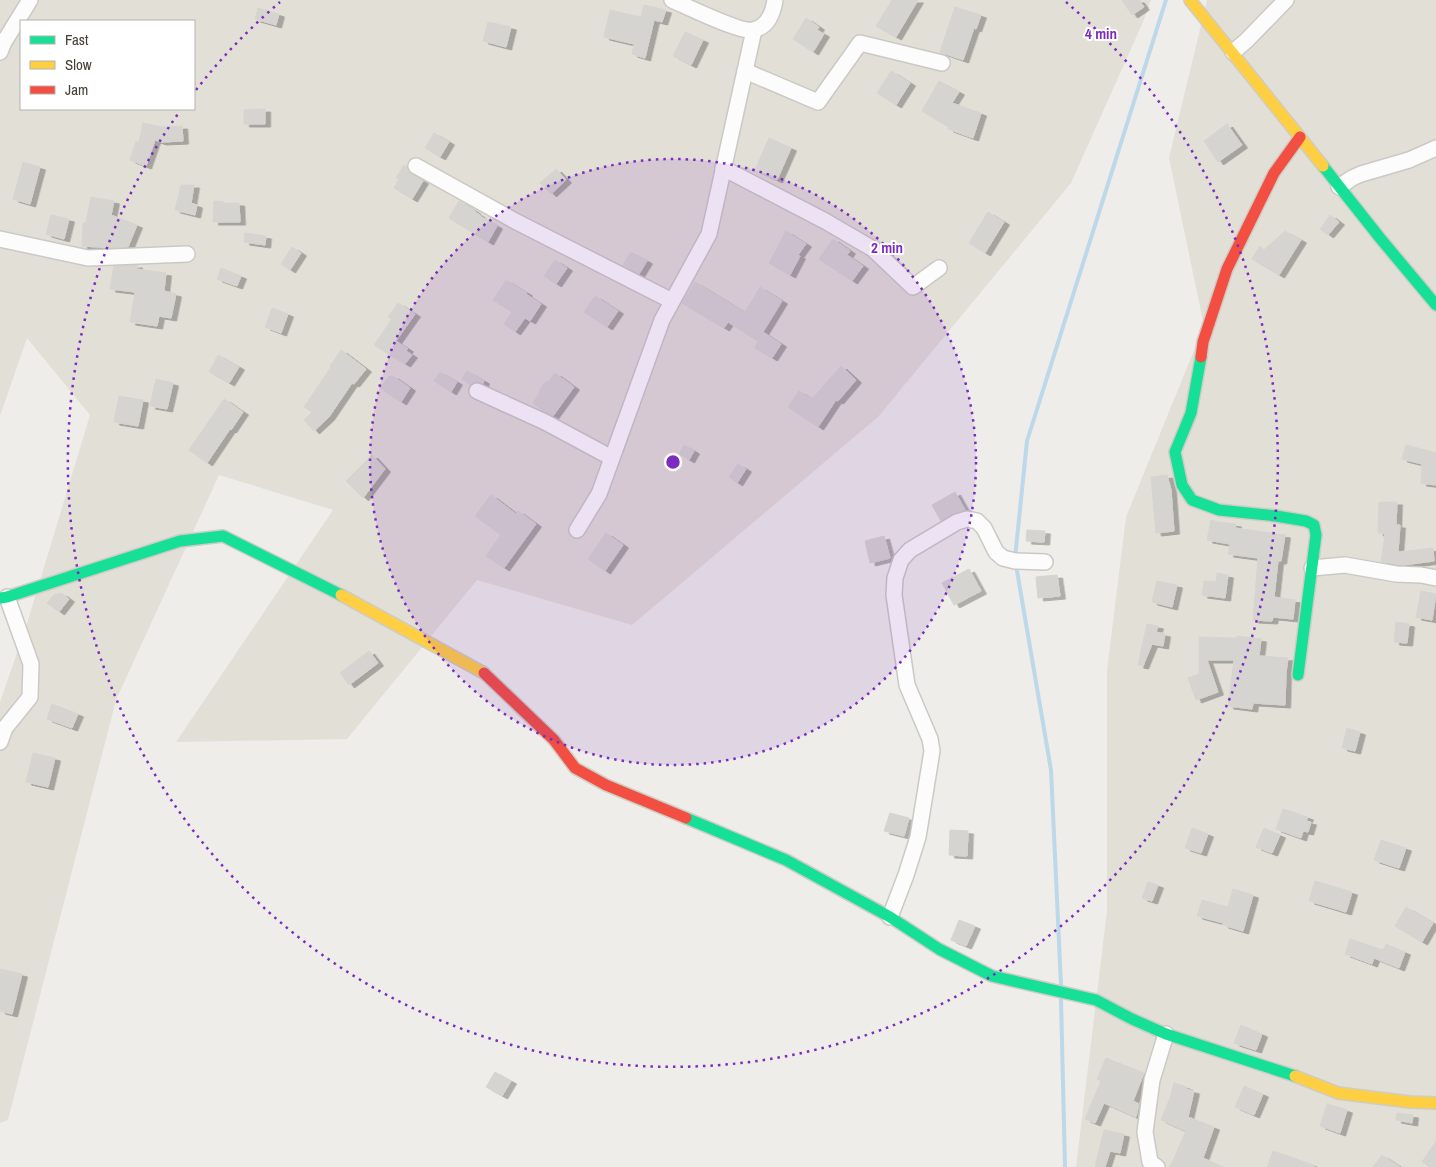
<svg xmlns="http://www.w3.org/2000/svg" width="1436" height="1167" font-family="'Archivo Narrow',sans-serif">
<defs>
<filter id="shadow"><feDropShadow dx="5.5" dy="3" stdDeviation="0" flood-color="#0004"/></filter>
</defs>
<rect width="100%" height="100%" fill="#eeede9"/>
<g fill="#e2dfd7" fill-rule="evenodd">
<path d="M0 0H1151L1143 22 1071 183 878 417 632 625 477 580 347 739 176 742 333 510 219 475 116 700 8 1120 0 1123V702L26 627 90 415 27 338 0 416ZM21 21H194V109H21Z"/>
<polygon points="1207,0 1436,0 1436,1167 1076,1167 1107,911 1107,670 1126,517 1204,326 1169,158"/>
</g>
<g fill="none" stroke-linecap="round" stroke-linejoin="round">
<g stroke="#bcd8e9" stroke-width="4">
<polyline points="1015,558 1027,441 1166,0"/>
<polyline points="1016,565 1051,770 1061,985"/>
<polyline points="1061,999 1065,1167"/>
</g>
</g>
<g fill="#d6d4d0" stroke="#d6d4cf" filter="url(#shadow)">
<polygon points="892,0 918,0 896,37 876,26"/>
<polygon points="1122,0 1139,0 1144,7 1132,15"/>
<polygon points="644,5 666,10 662,22 654,20 645,58 632,54 634,44 604,37 610,10 641,17"/>
<polygon points="955,7 981,15 976,29 974,28 963,60 940,52"/>
<polygon points="258,8 279,14 276,25 255,19"/>
<polygon points="806,18 819,27 817,30 824,34 813,52 793,39"/>
<polygon points="488,22 511,27 506,47 483,41"/>
<polygon points="685,32 703,40 691,65 673,56"/>
<polygon points="891,71 910,83 896,105 877,93"/>
<polygon points="939,81 959,92 952,103 981,113 973,138 948,129 949,127 922,111"/>
<polygon points="265,109 265,124 244,124 244,110"/>
<polygon points="143,123 161,127 182,126 183,141 161,142 155,140 146,166 130,160 136,141 139,142"/>
<polygon points="1227,124 1242,145 1218,162 1204,141"/>
<polygon points="434,133 449,142 440,157 425,148"/>
<polygon points="769,138 791,148 777,180 755,170"/>
<polygon points="23,162 40,167 30,204 13,199"/>
<polygon points="404,165 407,167 411,174 423,181 412,199 394,188 399,179 396,178"/>
<polygon points="556,169 566,180 551,194 540,183"/>
<polygon points="181,185 194,185 191,203 197,205 195,215 175,210"/>
<polygon points="91,197 114,201 111,215 137,225 128,247 113,248 82,246 83,223 86,223"/>
<polygon points="214,201 224,202 224,203 239,203 240,222 213,222"/>
<polygon points="459,201 475,211 475,212 480,215 480,216 497,226 488,242 449,218"/>
<polygon points="988,212 1004,222 985,253 969,243"/>
<polygon points="51,215 69,219 64,239 46,234"/>
<polygon points="1330,215 1339,222 1328,235 1320,229"/>
<polygon points="786,231 806,244 798,255 800,256 790,275 769,263"/>
<polygon points="1285,231 1301,240 1279,275 1252,259 1260,246 1264,250"/>
<polygon points="245,233 266,236 265,245 244,242"/>
<polygon points="833,239 850,251 847,255 863,266 852,281 819,259"/>
<polygon points="292,247 301,253 290,270 281,264"/>
<polygon points="631,252 647,261 639,274 623,265"/>
<polygon points="555,260 567,268 556,284 544,276"/>
<polygon points="137,265 136,269 166,273 164,291 176,294 171,318 159,316 157,326 130,322 135,292 110,289 114,266"/>
<polygon points="221,268 241,276 237,286 217,279"/>
<polygon points="506,280 522,290 527,293 526,294 541,304 530,321 525,318 515,332 504,324 512,312 493,300"/>
<polygon points="695,282 744,312 746,311 760,287 782,301 763,332 781,344 772,358 755,348 758,341 728,322 724,328 682,303"/>
<polygon points="595,296 618,311 607,327 584,312"/>
<polygon points="398,303 415,314 396,341 408,349 406,351 412,355 405,364 374,345 392,319 388,317"/>
<polygon points="272,308 288,314 281,333 265,327"/>
<polygon points="341,350 366,369 354,384 352,383 329,417 314,431 304,420 312,412 304,407 331,367 330,366"/>
<polygon points="218,355 239,367 229,383 209,372"/>
<polygon points="841,366 856,380 838,401 836,400 818,427 788,407 799,391 812,399"/>
<polygon points="467,371 484,381 483,384 476,382 470,385 462,379"/>
<polygon points="440,372 457,382 451,392 434,381"/>
<polygon points="555,373 574,387 553,416 543,411 533,403 540,392 539,391 546,381 548,382"/>
<polygon points="389,376 393,376 410,388 401,402 380,388"/>
<polygon points="156,379 173,383 167,409 150,406"/>
<polygon points="119,396 143,400 138,426 114,422"/>
<polygon points="224,399 243,412 231,430 230,429 207,463 189,450"/>
<polygon points="684,445 694,451 689,460 679,454"/>
<polygon points="1406,445 1436,453 1436,485 1421,483 1422,464 1402,459"/>
<polygon points="372,455 385,469 363,498 346,481"/>
<polygon points="738,464 746,469 737,483 729,477"/>
<polygon points="1167,475 1171,490 1174,531 1156,533 1151,477"/>
<polygon points="955,492 965,510 952,514 941,521 932,505"/>
<polygon points="491,495 516,514 518,511 536,524 504,568 486,556 501,535 475,516"/>
<polygon points="1379,502 1397,502 1396,525 1400,525 1398,552 1433,548 1434,561 1403,565 1381,562 1385,533 1378,533"/>
<polygon points="1211,520 1218,522 1236,524 1235,528 1285,535 1281,561 1278,561 1274,597 1295,600 1293,619 1273,617 1272,621 1253,620 1258,558 1228,554 1230,544 1207,540"/>
<polygon points="1027,530 1045,531 1044,542 1026,541"/>
<polygon points="606,533 623,545 605,571 588,559"/>
<polygon points="884,536 890,558 870,563 865,541"/>
<polygon points="969,569 981,591 954,605 942,583"/>
<polygon points="1217,573 1228,575 1225,598 1202,595 1204,581 1216,582"/>
<polygon points="1057,575 1060,596 1038,598 1036,577"/>
<polygon points="1157,581 1177,585 1172,607 1152,602"/>
<polygon points="1421,591 1436,594 1432,620 1416,617"/>
<polygon points="61,593 69,599 59,612 47,603 54,595"/>
<polygon points="1396,622 1409,624 1407,643 1394,642"/>
<polygon points="1147,624 1158,626 1156,632 1165,634 1163,646 1152,644 1143,666 1138,665"/>
<polygon points="1237,636 1261,639 1259,656 1288,658 1286,673 1285,705 1253,703 1252,709 1228,706 1234,660 1207,660 1218,692 1196,700 1188,678 1199,674 1199,637 1237,638"/>
<polygon points="369,651 378,663 349,685 340,673"/>
<polygon points="52,704 78,714 72,728 47,719"/>
<polygon points="1347,728 1360,732 1355,751 1342,748"/>
<polygon points="33,753 55,758 48,787 26,782"/>
<polygon points="1283,809 1308,817 1306,821 1311,822 1308,832 1303,831 1301,838 1276,829"/>
<polygon points="890,813 909,818 904,836 884,831"/>
<polygon points="1192,828 1208,834 1201,853 1185,848"/>
<polygon points="1264,828 1280,835 1272,853 1256,847"/>
<polygon points="950,830 968,831 967,856 949,855"/>
<polygon points="1381,840 1406,848 1399,868 1374,860"/>
<polygon points="1315,881 1352,892 1346,912 1309,901"/>
<polygon points="1148,882 1158,885 1152,901 1142,898"/>
<polygon points="1233,889 1253,895 1243,931 1223,925 1223,923 1197,916 1202,900 1228,907"/>
<polygon points="1406,907 1433,923 1422,942 1395,926"/>
<polygon points="959,920 975,926 966,946 951,940"/>
<polygon points="1350,939 1383,950 1386,944 1405,952 1399,968 1374,958 1372,964 1345,954"/>
<polygon points="0,969 22,974 12,1014 0,1011"/>
<polygon points="1241,1025 1262,1034 1256,1050 1234,1043"/>
<polygon points="1106,1058 1144,1073 1133,1101 1139,1104 1136,1117 1104,1103 1095,1123 1085,1119 1101,1081 1097,1079"/>
<polygon points="495,1072 511,1081 502,1096 486,1087"/>
<polygon points="1174,1083 1187,1087 1186,1089 1194,1091 1188,1117 1214,1127 1203,1158 1223,1167 1170,1167 1186,1131 1161,1120 1170,1098"/>
<polygon points="1244,1086 1263,1094 1254,1115 1235,1107"/>
<polygon points="1327,1104 1347,1110 1340,1133 1320,1126"/>
<polygon points="1397,1113 1413,1115 1412,1123 1396,1120"/>
<polygon points="1104,1130 1124,1134 1120,1153 1110,1151 1105,1167 1095,1167"/>
<polygon points="1436,1141 1436,1167 1430,1167 1422,1162"/>
<polygon points="1273,1151 1314,1165 1314,1167 1267,1167"/>
<polygon points="1382,1155 1400,1167 1373,1167"/>
</g>
<g fill="none" stroke-linecap="round" stroke-linejoin="round">
<defs>
<g id="street">
<path d="M672 0C686 6 741 33 753 30 768 27 773 13 775 0"/>
<polyline points="0,52 4,42 30,0"/>
<polyline points="1233,52 1246,41 1286,0"/>
<polyline points="745,71 818,102 860,43 942,63"/>
<polyline points="416,166 515,221 672,301"/>
<polyline points="723,168 825,221 873,249 913,287 939,268"/>
<polyline points="1339,187 1352,178 1361,174 1409,160 1436,148"/>
<polyline points="0,239 88,258 187,254"/>
<polyline points="477,391 545,422 612,458"/>
<polyline points="577,530 599,494 662,320 709,234 754,30"/>
<polyline points="1312,568 1345,565 1396,574 1421,575 1436,578"/>
<polyline points="0,742 5,728 30,697 31,664 7,597"/>
<polyline points="890,917 906,875 918,837 932,751 930,739 907,685 894,595 895,578 901,560 910,550 957,522 967,519 977,521 984,528 996,552 1003,558 1015,561 1045,562"/>
<polyline points="1157,1167 1150,1162 1145,1132 1152,1080 1166,1034"/>
</g>
<g id="fast">
<polyline points="1323,166 1380,238 1436,305"/>
<polyline points="1201,357 1191,413 1175,452 1182,485 1192,500 1219,510 1276,516 1306,521 1314,525 1316,535 1298,675"/>
<polyline points="0,598 7,597 180,541 223,536 341,595"/>
<polyline points="686,818 786,860 890,917 939,949 992,976 1096,1000 1132,1019 1166,1034 1295,1076"/>
</g>
<g id="slow">
<polyline points="1190,0 1323,166"/>
<polyline points="341,595 484,673"/>
<polyline points="1295,1076 1338,1093 1410,1102 1436,1103"/>
</g>
<g id="jam">
<polyline points="1201,357 1203,342 1227,269 1274,173 1300,137"/>
<polyline points="484,673 554,740 575,768 606,785 686,818"/>
</g>
</defs>
<use href="#street" stroke="#cbc9c5" stroke-width="18"/>
<use href="#fast" stroke="#cfccc3" stroke-width="14"/>
<use href="#slow" stroke="#cfccc3" stroke-width="14"/>
<use href="#jam" stroke="#cfccc3" stroke-width="14"/>
<use href="#street" stroke="#fcfcfc" stroke-width="15"/>
<use href="#fast" stroke="#16e098" stroke-width="11"/>
<use href="#slow" stroke="#ffcf43" stroke-width="11"/>
<use href="#jam" stroke="#f24e42" stroke-width="11"/>
</g>
<circle cx="673" cy="462" r="303" fill="#7b2cbf" fill-opacity=".12"/>
<g fill="none" stroke="#7b2cbf" stroke-width="2.5" stroke-dasharray="2.5 5">
<circle cx="673" cy="462" r="303"/>
<path d="M196 90A605 605 0 0 1 280 2M1066 2A605 605 0 1 1 180 111"/>
</g>
<circle cx="673" cy="462" r="8" fill="#7b2cbf" stroke="#fff" stroke-width="2.5"/>
<g font-size="15" text-anchor="middle" font-weight="bold" fill="#7b2cbf" stroke="#fff" stroke-width="4" stroke-linejoin="round" paint-order="stroke">
<text x="1101" y="39">4 min</text>
<text x="887" y="253">2 min</text>
</g>
<rect x="20" y="20" width="175" height="90" fill="#ffffff" stroke="#b4b2af"/>
<rect x="30" y="36" width="25" height="8" fill="#16e098" stroke="#b4b2af"/>
<text x="65" y="45" font-size="15" fill="#443e36">Fast</text>
<rect x="30" y="61" width="25" height="8" fill="#ffcf43" stroke="#b4b2af"/>
<text x="65" y="70" font-size="15" fill="#443e36">Slow</text>
<rect x="30" y="86" width="25" height="8" fill="#f24e42" stroke="#b4b2af"/>
<text x="65" y="95" font-size="15" fill="#443e36">Jam</text>
</svg>
